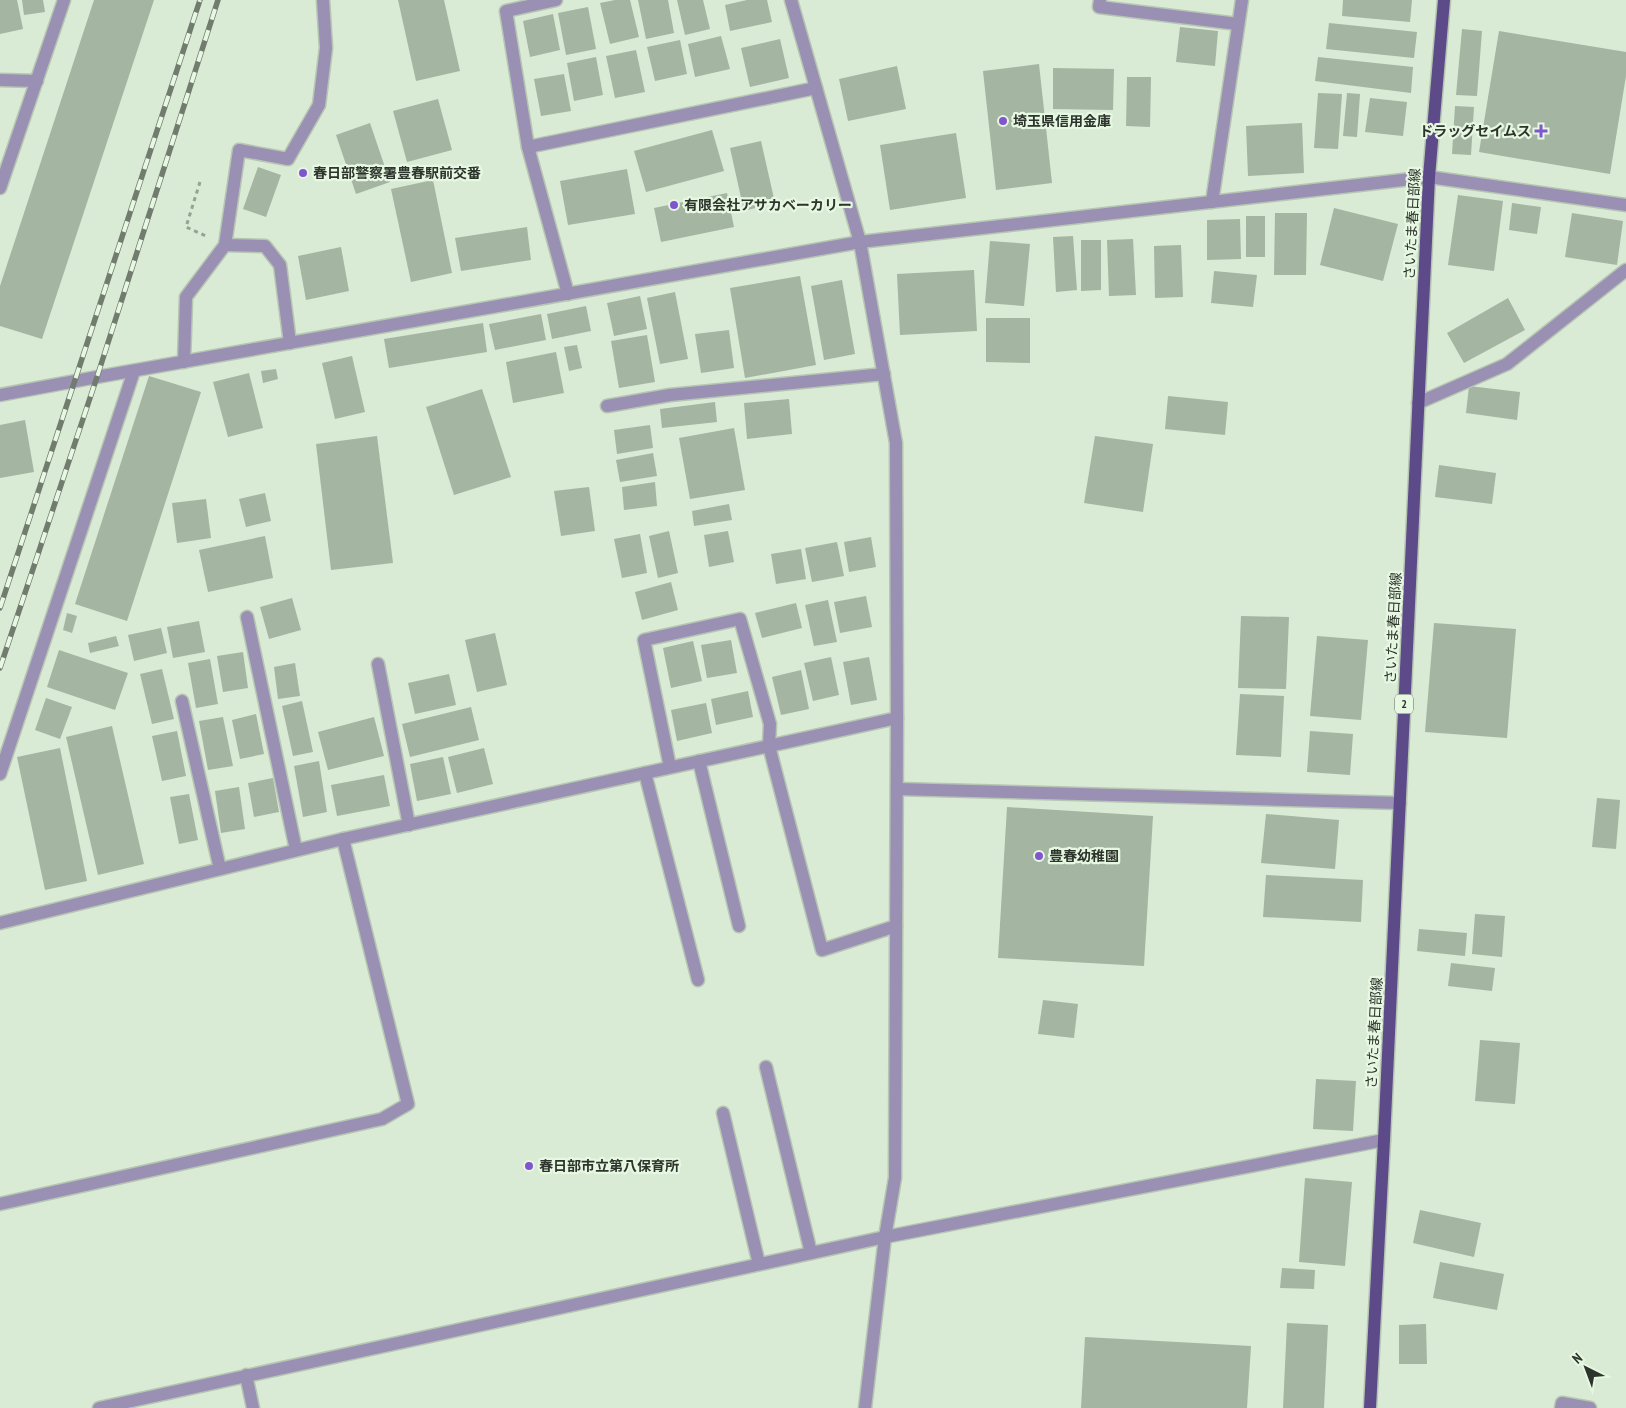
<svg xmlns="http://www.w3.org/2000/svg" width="1626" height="1408" font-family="'PT Sans Narrow','Noto Sans JP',sans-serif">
<rect width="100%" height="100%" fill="#d9ead5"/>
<g fill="#a4b5a1">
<polygon points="0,0 17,0 23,29 0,34"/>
<polygon points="22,0 43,0 45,12 24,15"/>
<polygon points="94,0 154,0 42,339 0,326 0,286"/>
<polygon points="398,0 444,0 460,71 416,81"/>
<polygon points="615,0 630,0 639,37 610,44 600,3"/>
<polygon points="638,0 668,0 674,33 646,39"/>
<polygon points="677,0 703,0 710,29 685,35"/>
<polygon points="747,0 767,0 772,22 730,31 725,5"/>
<polygon points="1343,0 1412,0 1410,22 1342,16"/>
<polygon points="588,7 596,49 566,55 558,13"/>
<polygon points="553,14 560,50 530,57 523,21"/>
<polygon points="1329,23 1417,32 1414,58 1326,49"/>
<polygon points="1180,27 1218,31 1215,66 1176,62"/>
<polygon points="1462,29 1482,31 1477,96 1456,95"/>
<polygon points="1499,31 1626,52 1626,76 1610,174 1479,152"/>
<polygon points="721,36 730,69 695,77 688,44"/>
<polygon points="780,39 789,78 750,87 741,48"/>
<polygon points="680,40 687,74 655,81 647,47"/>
<polygon points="636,50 645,92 615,98 606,56"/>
<polygon points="596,57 603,95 574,101 567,63"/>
<polygon points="1318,57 1413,67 1411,93 1315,81"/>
<polygon points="1039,64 1052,183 996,190 983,71"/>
<polygon points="897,66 906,109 848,121 839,79"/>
<polygon points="1053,68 1114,69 1113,110 1053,109"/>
<polygon points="564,74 571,111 541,116 534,79"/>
<polygon points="1127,77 1151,77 1150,127 1126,126"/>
<polygon points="1318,93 1342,94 1338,149 1314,148"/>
<polygon points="1347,93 1360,94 1357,137 1343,136"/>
<polygon points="1370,98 1407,102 1403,136 1365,132"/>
<polygon points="438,99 452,150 407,162 393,111"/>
<polygon points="1455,106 1474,107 1471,155 1452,154"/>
<polygon points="370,123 390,182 356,194 336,135"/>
<polygon points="1302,123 1304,173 1248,176 1246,126"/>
<polygon points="712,130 724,171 646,192 634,151"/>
<polygon points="956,133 966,198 890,210 880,145"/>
<polygon points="761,141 775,203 744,211 730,148"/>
<polygon points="258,167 281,175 266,217 243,209"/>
<polygon points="627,169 635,214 568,225 560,181"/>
<polygon points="433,180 452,273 411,282 391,189"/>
<polygon points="727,193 734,227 661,242 654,208"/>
<polygon points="1458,195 1503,201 1494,271 1448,265"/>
<polygon points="1512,203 1541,207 1537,234 1509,230"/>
<polygon points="1334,208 1398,224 1383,281 1320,265"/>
<polygon points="1275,213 1307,213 1306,275 1274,275"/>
<polygon points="1572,213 1623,221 1617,265 1565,257"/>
<rect x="1246" y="216" width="19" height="41"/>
<polygon points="1240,219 1241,259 1207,260 1207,220"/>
<polygon points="527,227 531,260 461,271 455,238"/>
<polygon points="1073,236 1077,290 1056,292 1053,237"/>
<polygon points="1133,239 1136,295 1109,296 1107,240"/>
<polygon points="1081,240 1101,240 1101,290 1081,291"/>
<polygon points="990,241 1030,244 1024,306 985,303"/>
<polygon points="1181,245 1183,297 1155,298 1154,246"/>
<polygon points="341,247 349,291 306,300 298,256"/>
<polygon points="974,270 977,331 900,335 897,274"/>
<polygon points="1214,271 1257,275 1253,307 1211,303"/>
<polygon points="800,276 816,365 745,378 730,288"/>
<polygon points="842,280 855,354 824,360 811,286"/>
<polygon points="675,292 688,359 660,364 647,298"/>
<polygon points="640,296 647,329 614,336 607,303"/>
<polygon points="1508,298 1525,330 1464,363 1447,333"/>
<polygon points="586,306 591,331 552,339 547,314"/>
<polygon points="541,314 546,340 495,350 489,324"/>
<polygon points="986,318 1030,318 1030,363 986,362"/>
<polygon points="483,323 487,352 389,368 384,339"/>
<polygon points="729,330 734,368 701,373 695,334"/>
<polygon points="647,335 655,382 619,388 611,341"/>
<polygon points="577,345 582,368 569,371 564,347"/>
<polygon points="556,352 564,393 513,403 506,362"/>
<polygon points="352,356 365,412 335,419 322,363"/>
<polygon points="276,369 278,379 263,383 261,371"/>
<polygon points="249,373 263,428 228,437 213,382"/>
<polygon points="149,376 201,392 127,621 75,604"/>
<polygon points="1469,386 1520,392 1517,420 1466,413"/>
<polygon points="482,389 511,477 454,495 426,407"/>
<polygon points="1168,396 1228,402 1225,435 1165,429"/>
<polygon points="789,399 792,434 747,439 744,403"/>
<polygon points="715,402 717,422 662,428 660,409"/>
<polygon points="25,420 34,472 0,478 0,425"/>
<polygon points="650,425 653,448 617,454 614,430"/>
<polygon points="734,428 745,490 690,499 679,438"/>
<polygon points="377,436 393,563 331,570 316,444"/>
<polygon points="1095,436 1153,444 1143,512 1084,503"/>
<polygon points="653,453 657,476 620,482 616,460"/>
<polygon points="1439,465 1496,473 1492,504 1435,497"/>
<polygon points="655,482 657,506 624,510 622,487"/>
<polygon points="589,487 595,531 561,536 554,491"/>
<polygon points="265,493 271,521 246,527 239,499"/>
<polygon points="206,499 211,538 177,543 172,503"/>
<polygon points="729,504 732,520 694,526 692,511"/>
<polygon points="669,531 678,573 658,578 649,536"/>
<polygon points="728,531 734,562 709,567 704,535"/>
<polygon points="640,534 647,573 622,578 614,539"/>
<polygon points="265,536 273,578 208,592 199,550"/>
<polygon points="871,537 876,567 849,572 844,542"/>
<polygon points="837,542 844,576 812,582 805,548"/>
<polygon points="801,549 806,579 776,584 771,554"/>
<polygon points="671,582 678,610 642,620 635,592"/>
<polygon points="866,596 872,627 840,633 834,602"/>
<polygon points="292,598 301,630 269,639 260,607"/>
<polygon points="828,600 837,642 814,646 805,605"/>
<polygon points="796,603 802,628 762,638 755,613"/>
<polygon points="67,613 77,616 72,633 63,630"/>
<polygon points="1241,616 1289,617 1286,689 1238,688"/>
<polygon points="199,621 205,652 173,658 167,627"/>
<polygon points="1434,623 1516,629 1507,738 1425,732"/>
<polygon points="161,628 167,653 134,661 128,635"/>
<polygon points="495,633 507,685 477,692 465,640"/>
<polygon points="116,636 119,646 90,653 88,643"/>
<polygon points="1317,636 1368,640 1361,720 1310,716"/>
<polygon points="731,640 737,673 707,678 701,645"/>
<polygon points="693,641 702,681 671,688 663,648"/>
<polygon points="59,650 128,673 115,710 47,687"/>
<polygon points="243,652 248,688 223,692 217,656"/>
<polygon points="831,657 839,695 813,701 804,663"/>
<polygon points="869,657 877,700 851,705 843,662"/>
<polygon points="210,659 218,704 196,708 188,663"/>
<polygon points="295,663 300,696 278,699 274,667"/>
<polygon points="162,669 174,719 152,724 140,674"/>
<polygon points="801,670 809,709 781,715 772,677"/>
<polygon points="449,674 456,705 415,714 408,683"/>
<polygon points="748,691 753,717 716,725 711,699"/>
<polygon points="1240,694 1284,696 1281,757 1236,755"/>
<polygon points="46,698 72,707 60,739 35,730"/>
<polygon points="302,701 313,752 293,756 282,706"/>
<polygon points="706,703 712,733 677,741 671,710"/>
<polygon points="471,707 479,740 410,757 402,724"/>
<polygon points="256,714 264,754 240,759 232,720"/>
<polygon points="223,717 233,766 208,770 199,721"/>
<polygon points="374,717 384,756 328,770 318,732"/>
<polygon points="112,726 144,864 98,875 66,737"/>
<polygon points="177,731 186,776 162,781 152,736"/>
<polygon points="1310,731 1353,734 1350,775 1307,772"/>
<polygon points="60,748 87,881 45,890 17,757"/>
<polygon points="484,748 493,784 457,793 448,757"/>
<polygon points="443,757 451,794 417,801 410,764"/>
<polygon points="319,761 327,812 303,817 294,766"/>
<polygon points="384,775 390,806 337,816 331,785"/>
<polygon points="273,778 279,812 254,817 248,783"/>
<polygon points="239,787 245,829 221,833 215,791"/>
<polygon points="189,794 198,840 179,844 170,797"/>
<polygon points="1597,798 1620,800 1616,849 1592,847"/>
<polygon points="1007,807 1153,816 1144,966 998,958"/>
<polygon points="1266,814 1339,820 1335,869 1261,863"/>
<polygon points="1266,875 1363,880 1361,922 1263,917"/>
<polygon points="1475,914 1505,916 1502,957 1472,954"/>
<polygon points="1419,929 1467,933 1465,956 1417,951"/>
<polygon points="1451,963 1495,968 1492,991 1448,986"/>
<polygon points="1043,1000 1078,1004 1074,1038 1038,1034"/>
<polygon points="1480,1040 1520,1043 1515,1104 1475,1101"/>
<polygon points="1316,1079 1356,1081 1353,1131 1313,1129"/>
<polygon points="1305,1178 1352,1182 1345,1266 1299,1262"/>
<polygon points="1420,1210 1481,1223 1474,1257 1413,1243"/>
<polygon points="1440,1262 1504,1274 1497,1310 1433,1298"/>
<polygon points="1282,1268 1315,1270 1314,1289 1280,1288"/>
<polygon points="1287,1323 1328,1325 1324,1408 1283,1408"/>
<polygon points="1426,1324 1427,1364 1399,1364 1399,1325"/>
<polygon points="1085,1337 1251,1346 1247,1408 1081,1408"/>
</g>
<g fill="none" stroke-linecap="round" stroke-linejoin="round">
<defs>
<g id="minor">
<polyline points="556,0 506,11 528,147 568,294"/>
<polyline points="791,0 860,242 896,443 897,718 895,1178 885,1237 865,1408"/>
<polyline points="1100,0 1099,7 1238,24"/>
<polyline points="0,80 37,81"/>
<polyline points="528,147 816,88"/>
<polyline points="0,188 64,0"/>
<polyline points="1212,202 1242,0"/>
<polyline points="225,245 265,246 280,265 290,343"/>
<polyline points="184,362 186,297 225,245 239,150 288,159 319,105 326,48 323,0"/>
<polyline points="0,395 97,377 860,242 1429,177 1626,205"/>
<polyline points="1418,403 1507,364 1626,270"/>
<polyline points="607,406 670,395 884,374"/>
<polyline points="247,617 296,850"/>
<polyline points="378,664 409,825"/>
<polyline points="182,701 220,869"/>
<polyline points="699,761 739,926"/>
<polyline points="670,767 644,640 740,619 770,724 769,746 822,950 896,926"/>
<polyline points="645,773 698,980"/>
<polyline points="0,774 134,371"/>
<polyline points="897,789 1400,803"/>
<polyline points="0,923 343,839 897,718"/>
<polyline points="766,1067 811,1253"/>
<polyline points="723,1113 759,1264"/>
<polyline points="0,1204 382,1119 408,1104 343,839"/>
<polyline points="246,1375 253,1408"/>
<polyline points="99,1408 885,1237 1384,1140"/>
<polyline points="1561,1408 1562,1403 1590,1408"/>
</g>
<polyline id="major" points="1370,1408 1384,1140 1429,177 1444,0"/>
</defs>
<use href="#minor" stroke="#b7c6b3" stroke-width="15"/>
<use href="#major" stroke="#b7c6b3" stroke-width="15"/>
<polyline stroke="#96a393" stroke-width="3" stroke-dasharray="4 4" stroke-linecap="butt" points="200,182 186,227 206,236"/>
<use href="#minor" stroke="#9990b4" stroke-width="12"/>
<use href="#major" stroke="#5d4a89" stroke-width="12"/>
<defs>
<g id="rail">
<polyline points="0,608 200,0"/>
<polyline points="0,668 97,377 218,0"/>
</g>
</defs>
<use href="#rail" stroke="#717c6f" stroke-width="5.5"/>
<use href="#rail" stroke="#e6f7e2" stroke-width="4" stroke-dasharray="11" stroke-linecap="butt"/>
</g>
<g fill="#8055ce" stroke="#e6f7e2" stroke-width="2">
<circle cx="1003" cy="121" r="5"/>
<path d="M1538.5 123.5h5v5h5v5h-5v5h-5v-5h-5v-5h5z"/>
<circle cx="303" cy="173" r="5"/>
<circle cx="674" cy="205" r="5"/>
<circle cx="1039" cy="856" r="5"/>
<circle cx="529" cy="1166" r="5"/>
</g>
<g text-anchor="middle" stroke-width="4.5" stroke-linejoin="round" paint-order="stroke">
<rect fill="#e6f7e2" stroke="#646e63" stroke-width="1" x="1395" y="694.5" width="18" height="19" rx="4"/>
<g font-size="12" font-weight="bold" fill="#2d342c">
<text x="1404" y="708">2</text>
</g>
<g font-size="14" font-weight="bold" fill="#2d342c" stroke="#e6f7e2" text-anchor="start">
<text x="1013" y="126">埼玉県信用金庫</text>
<text x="1531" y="136" text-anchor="end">ドラッグセイムス</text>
<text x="313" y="178">春日部警察署豊春駅前交番</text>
<text x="684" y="210">有限会社アサカベーカリー</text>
<text x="1049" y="861">豊春幼稚園</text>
<text x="539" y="1171">春日部市立第八保育所</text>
</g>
<g font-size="14" fill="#2d342c" stroke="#e6f7e2">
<text transform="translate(1412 224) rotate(-87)" y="5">さいたま春日部線</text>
<text transform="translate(1393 628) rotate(-87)" y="5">さいたま春日部線</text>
<text transform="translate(1374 1033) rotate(-87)" y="5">さいたま春日部線</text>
</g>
</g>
<g transform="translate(1586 1368) rotate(318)" stroke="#e6f7e2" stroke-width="4" paint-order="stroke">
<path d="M0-4L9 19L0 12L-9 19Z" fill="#2d342c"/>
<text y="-8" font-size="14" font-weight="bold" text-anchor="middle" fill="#2d342c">N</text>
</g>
</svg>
